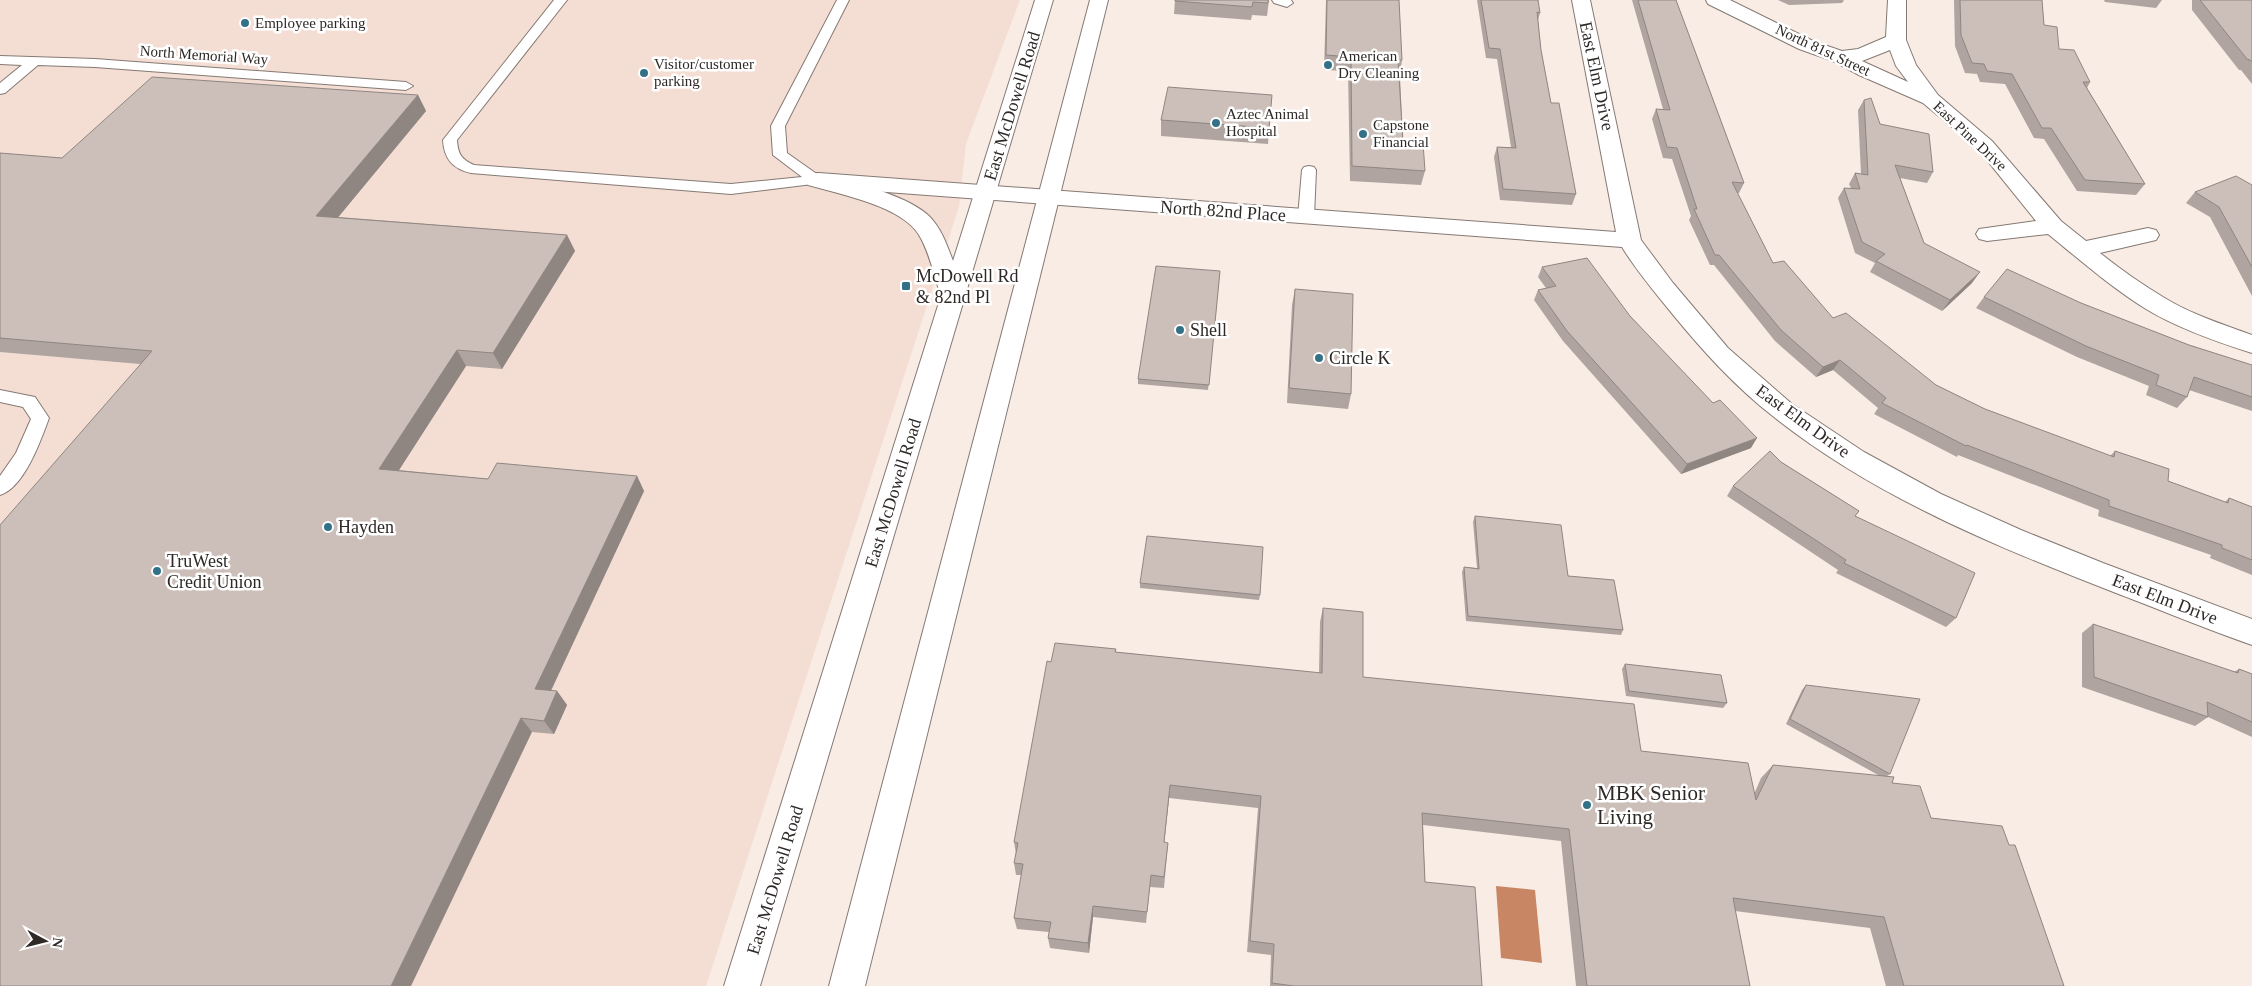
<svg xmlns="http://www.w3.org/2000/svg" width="2252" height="986" font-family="'Times New Roman',serif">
<rect width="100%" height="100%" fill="#f9ece5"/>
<polygon fill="#f4ded4" points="0,0 1020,0 966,144 959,207 706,986 0,986"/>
<polygon fill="#c88664" points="1496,886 1535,890 1542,963 1501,958"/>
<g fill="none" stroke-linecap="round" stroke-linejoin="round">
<defs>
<g id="service">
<path d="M554 0H567L457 140C458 154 461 159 474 165L731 184 802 177 773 155 771 126 837 0H849L785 126 787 153 821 177 823 180 821 183 731 194 471 173C453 169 444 159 443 140Z"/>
<polygon points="1272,0 1291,0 1293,3 1287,7 1274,3"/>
<polygon points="0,56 95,59 406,82 413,86 406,90 95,67 38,65 5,93 0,94 0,83 22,65 0,64"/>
<polygon points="1309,166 1314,167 1316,170 1314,217 1311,220 1301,220 1298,217 1302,170 1304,167"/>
<path d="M0 390 35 397 49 418C41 440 24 488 0 495V476L16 453 31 419 23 407 0 402Z"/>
</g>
<g id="minor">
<path d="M1572 0H1590L1641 240 1673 283 1728 348 1792 404 1864 452 1941 494 2021 530 2103 563 2252 619V645C2206 629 2161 610 2116 593 1997 547 1875 497 1774 417 1734 386 1702 350 1670 311 1653 290 1636 270 1622 247L819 187 811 185 808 180 811 175 819 173 1616 232Z"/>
<path d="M1706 0H1730L1813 41 1842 51 1858 49 1886 37 1888 0H1906V40L1916 65 1938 95 1992 141 2061 221 2086 241 2148 228 2156 230 2159 235 2156 240 2100 253C2120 269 2141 284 2163 297 2190 314 2222 324 2252 335V353C2217 342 2177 328 2146 309 2111 287 2080 260 2048 234L1987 241 1979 239 1976 234 1979 229 2036 221 1978 149 1923 103 1859 75 1833 61 1799 49 1708 4ZM1890 50 1896 66 1908 82 1862 61Z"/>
</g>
<g id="primary">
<path d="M1035 0H1053L760 986H724L941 296C934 276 930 253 919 235 902 206 839 194 808 185L805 180 808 175 816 173C849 182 904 193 929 216 941 228 947 245 953 261Z"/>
<polygon points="1090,0 1108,0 865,986 829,986"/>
</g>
</defs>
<use href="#service" stroke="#857973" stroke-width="2"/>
<use href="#minor" stroke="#857973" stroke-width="2"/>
<use href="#primary" stroke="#857973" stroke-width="2"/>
<use href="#service" fill="#fff" fill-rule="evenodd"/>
<use href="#minor" fill="#fff" fill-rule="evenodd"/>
<use href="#primary" fill="#fff" fill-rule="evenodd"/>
</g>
<g fill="#afa49f">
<polygon points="1175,0 1269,0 1267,16 1252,15 1251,20 1174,14"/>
<polygon points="1326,0 1399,0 1402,60 1400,75 1403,142 1425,171 1421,185 1350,181 1348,71 1324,70"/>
<polygon points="1477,0 1538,0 1540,13 1538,20 1541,50 1551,103 1576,194 1572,205 1500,200 1494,157 1497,147 1511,147 1497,59 1486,58"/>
<polygon points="1632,0 1676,0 1744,183 1739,193 1737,193 1773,263 1833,318 1936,385 1985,409 2110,456 2115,451 2168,481 2225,502 2229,498 2252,507 2252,575 2210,558 2211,555 2098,516 2099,510 1958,455 1957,457 1874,414 1878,408 1833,370 1816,377 1775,341 1714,265 1710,265 1689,220 1691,216 1672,159 1663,158 1652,119 1656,109 1663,109"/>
<polygon points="1778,0 1844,0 1842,3 1789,5"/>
<polygon points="1954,0 2042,0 2044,25 2059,49 2090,82 2087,88 2145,184 2136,195 2077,191 2044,139 2034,138 2005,84 1980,82 1977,74 1965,73 1955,46"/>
<polygon points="2104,0 2162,0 2156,8 2105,2"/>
<polygon points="2192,0 2252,0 2252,84 2241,70 2239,70 2192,10"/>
<polygon points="418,95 426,111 338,217 567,235 575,251 502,369 466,366 399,470 488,479 637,476 644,491 551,691 557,691 567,705 554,734 532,732 140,364 0,352 0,153 62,158"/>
<polygon points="1272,95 1268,144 1161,136 1161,120"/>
<polygon points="1864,100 1880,124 1933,172 1927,183 1900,178 1924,243 1972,283 1942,311 1870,272 1875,263 1855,253 1838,198 1844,188 1851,188 1849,184 1855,173 1861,174 1858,110"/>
<polygon points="2252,185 2252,296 2210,217 2186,203 2195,192"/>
<polygon points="1542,267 1630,316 1751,448 1681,474 1563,341 1534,300 1538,290 1546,288 1538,277"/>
<polygon points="1220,271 1208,390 1138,384 1138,379"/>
<polygon points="1295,289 1351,394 1348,409 1287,403 1292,305"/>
<polygon points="1984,297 2081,303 2189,345 2252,365 2252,411 2189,390 2187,397 2177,408 2146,395 2149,386 2077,357 1976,308"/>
<polygon points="1781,462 1859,511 1855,516 1956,618 1946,627 1836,573 1838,570 1727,496 1733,486"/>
<polygon points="1475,516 1568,576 1623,630 1621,635 1466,621 1462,572 1464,567 1477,568 1473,522"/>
<polygon points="1140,583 1260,595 1259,600 1140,588"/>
<polygon points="1323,608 1363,677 1641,751 1755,792 1761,778 1773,765 1880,776 1786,724 1802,690 1806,685 1890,774 1887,776 1892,783 1931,818 2009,845 2064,986 1886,986 1870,928 1735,911 1750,986 1576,986 1561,841 1423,825 1425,882 1482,986 1270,986 1271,955 1247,952 1258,808 1169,798 1164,843 1168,843 1164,888 1150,887 1146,923 1093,917 1089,953 1050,948 1048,938 1049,932 1017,929 1014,918 1022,875 1016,875 1014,863 1016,854 1014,842 1051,662 1116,649 1116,652 1319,673 1320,622"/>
<polygon points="2093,624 2234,672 2239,669 2252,674 2252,737 2208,717 2195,726 2082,687 2082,633"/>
<polygon points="1625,664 1727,703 1723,708 1626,696 1622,669"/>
</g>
<g fill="#8f8682">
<polygon points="418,95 426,111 326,232 316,216"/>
<polygon points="567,235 575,251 502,369 493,353"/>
<polygon points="1980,272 1972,283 1942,311 1950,300"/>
<polygon points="457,350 466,366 390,484 379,469"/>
<polygon points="1840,360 1833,370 1816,377 1823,367"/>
<polygon points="1757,438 1751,448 1681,474 1687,464"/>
<polygon points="637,476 644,491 545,703 535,689"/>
<polygon points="557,691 567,705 554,734 544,721"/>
<polygon points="521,718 532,732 411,986 391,986"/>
<polygon points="1170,785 1169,798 1163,854 1164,842"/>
<polygon points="1093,906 1093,917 1089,953 1088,943"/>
</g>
<g fill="#ccbfb9" stroke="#8f8682">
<polygon points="1175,0 1268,0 1268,3 1253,2 1252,7 1175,1"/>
<polygon points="1327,0 1399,0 1402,60 1398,60 1403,142 1423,143 1425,171 1352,166 1351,57 1326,55"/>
<polygon points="1481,0 1538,0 1540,13 1537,12 1541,50 1551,103 1559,103 1576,194 1503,189 1497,147 1516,148 1500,49 1489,48"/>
<polygon points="1638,0 1676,0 1744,183 1732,182 1773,263 1784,261 1833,318 1846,313 1936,385 1985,409 2114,457 2115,451 2169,469 2168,481 2228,503 2229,498 2252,507 2252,560 2222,548 2222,545 2109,506 2109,500 1967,445 1966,446 1882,403 1886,398 1840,360 1823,367 1781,330 1719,255 1715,255 1694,209 1697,209 1677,148 1667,147 1656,109 1670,110"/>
<polygon points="1960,0 2042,0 2044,25 2057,27 2059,49 2074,50 2090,82 2083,82 2145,184 2085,180 2051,128 2042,128 2012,74 1987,71 1984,64 1972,63 1961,35"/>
<polygon points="2200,0 2252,0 2252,62 2250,60 2247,59"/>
<polygon points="152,77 418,95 316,216 567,235 493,353 457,350 379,469 488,479 497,463 637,476 535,689 557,691 544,721 521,718 391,986 0,986 0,525 152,351 0,338 0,153 62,158"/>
<polygon points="1168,87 1272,95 1269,128 1161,120"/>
<polygon points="1871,98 1880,124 1929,134 1933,172 1895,165 1924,243 1980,272 1950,300 1876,261 1885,254 1862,242 1844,188 1860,189 1855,173 1868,175 1864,100"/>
<polygon points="2236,176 2252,185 2252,267 2219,207 2195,192"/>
<polygon points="1587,258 1630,316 1713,403 1720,400 1757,438 1687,464 1567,331 1538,290 1556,286 1542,267"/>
<polygon points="1156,266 1220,271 1209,385 1138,379"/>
<polygon points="2007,269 2081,303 2189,345 2252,365 2252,397 2194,377 2187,397 2156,385 2159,375 2086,346 1984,297"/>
<polygon points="1295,289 1353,294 1351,394 1289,388"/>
<polygon points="1770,451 1781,462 1859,511 1855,516 1975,573 1956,618 1844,563 1846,560 1733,486"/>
<polygon points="1475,516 1561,525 1568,576 1614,580 1623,630 1468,616 1464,567 1479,569"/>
<polygon points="1147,536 1263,547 1260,595 1140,583"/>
<polygon points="1323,608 1363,612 1363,677 1634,704 1641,751 1748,763 1756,800 1773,765 1894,777 1892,783 1920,786 1931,818 2002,826 2009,845 2015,845 2064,986 1904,986 1884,917 1733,898 1750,986 1587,986 1569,829 1422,813 1425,882 1475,887 1482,986 1294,986 1272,983 1274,944 1250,941 1261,796 1170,785 1164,842 1168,843 1164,877 1151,875 1147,912 1093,906 1088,943 1048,938 1051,922 1014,918 1023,864 1014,863 1018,843 1014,842 1047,661 1051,662 1055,643 1116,649 1115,652 1322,673"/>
<polygon points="2093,624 2238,673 2239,669 2252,674 2252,722 2207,702 2208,717 2094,677"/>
<polygon points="1625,664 1721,675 1727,703 1629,691"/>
<polygon points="1806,685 1920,699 1890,774 1790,719"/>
</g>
<g fill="#337186" stroke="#fff" stroke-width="2">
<circle cx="245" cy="23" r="5"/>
<circle cx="1328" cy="65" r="5"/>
<circle cx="644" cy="73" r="5"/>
<circle cx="1216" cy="123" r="5"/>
<circle cx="1363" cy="134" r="5"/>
<rect x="901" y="281" width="10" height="10" rx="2.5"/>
<circle cx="1180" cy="330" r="5"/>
<circle cx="1319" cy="358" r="5"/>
<circle cx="328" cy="527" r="5"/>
<circle cx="157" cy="571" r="5"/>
<circle cx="1587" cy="805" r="5"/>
</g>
<g text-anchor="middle" stroke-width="5" stroke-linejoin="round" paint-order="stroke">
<g font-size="15" fill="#2e2927" stroke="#fff" text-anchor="start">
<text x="255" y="28">Employee parking</text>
<text x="1338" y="61">American<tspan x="1338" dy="17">Dry Cleaning</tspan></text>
<text x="654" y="69">Visitor/customer<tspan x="654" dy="17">parking</tspan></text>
<text x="1226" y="119">Aztec Animal<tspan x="1226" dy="17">Hospital</tspan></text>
<text x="1373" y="130">Capstone<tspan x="1373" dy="17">Financial</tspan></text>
</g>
<g font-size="15" fill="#2e2927" stroke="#fff">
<text transform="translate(1823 50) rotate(25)" y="5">North 81st Street</text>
<text transform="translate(204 55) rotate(4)" y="5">North Memorial Way</text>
<text transform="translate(1970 136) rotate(43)" y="5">East Pine Drive</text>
</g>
<g font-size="18" fill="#2e2927" stroke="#fff">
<text transform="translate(1597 76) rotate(78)" y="6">East Elm Drive</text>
<text transform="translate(1012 106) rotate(-73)" y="6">East McDowell Road</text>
<text transform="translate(1223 211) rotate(4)" y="6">North 82nd Place</text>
<text transform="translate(1803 421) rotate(36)" y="6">East Elm Drive</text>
<text transform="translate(893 493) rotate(-73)" y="6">East McDowell Road</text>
<text transform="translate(2165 599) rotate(21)" y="6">East Elm Drive</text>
<text transform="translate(775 880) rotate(-73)" y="6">East McDowell Road</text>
</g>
<g font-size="18" fill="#2e2927" stroke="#fff" text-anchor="start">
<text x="916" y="282">McDowell Rd<tspan x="916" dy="21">&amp; 82nd Pl</tspan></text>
<text x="1190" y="336">Shell</text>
<text x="1329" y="364">Circle K</text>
<text x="338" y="533">Hayden</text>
<text x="167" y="567">TruWest<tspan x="167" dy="21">Credit Union</tspan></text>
</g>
<g font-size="21" fill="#2e2927" stroke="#fff" text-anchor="start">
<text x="1597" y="800">MBK Senior<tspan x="1597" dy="24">Living</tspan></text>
</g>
</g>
<g transform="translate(45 941) rotate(97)" stroke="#ffffff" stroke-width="4" paint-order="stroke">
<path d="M0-4L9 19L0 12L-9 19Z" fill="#2e2927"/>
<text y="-8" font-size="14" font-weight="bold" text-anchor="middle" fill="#2e2927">N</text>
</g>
</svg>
